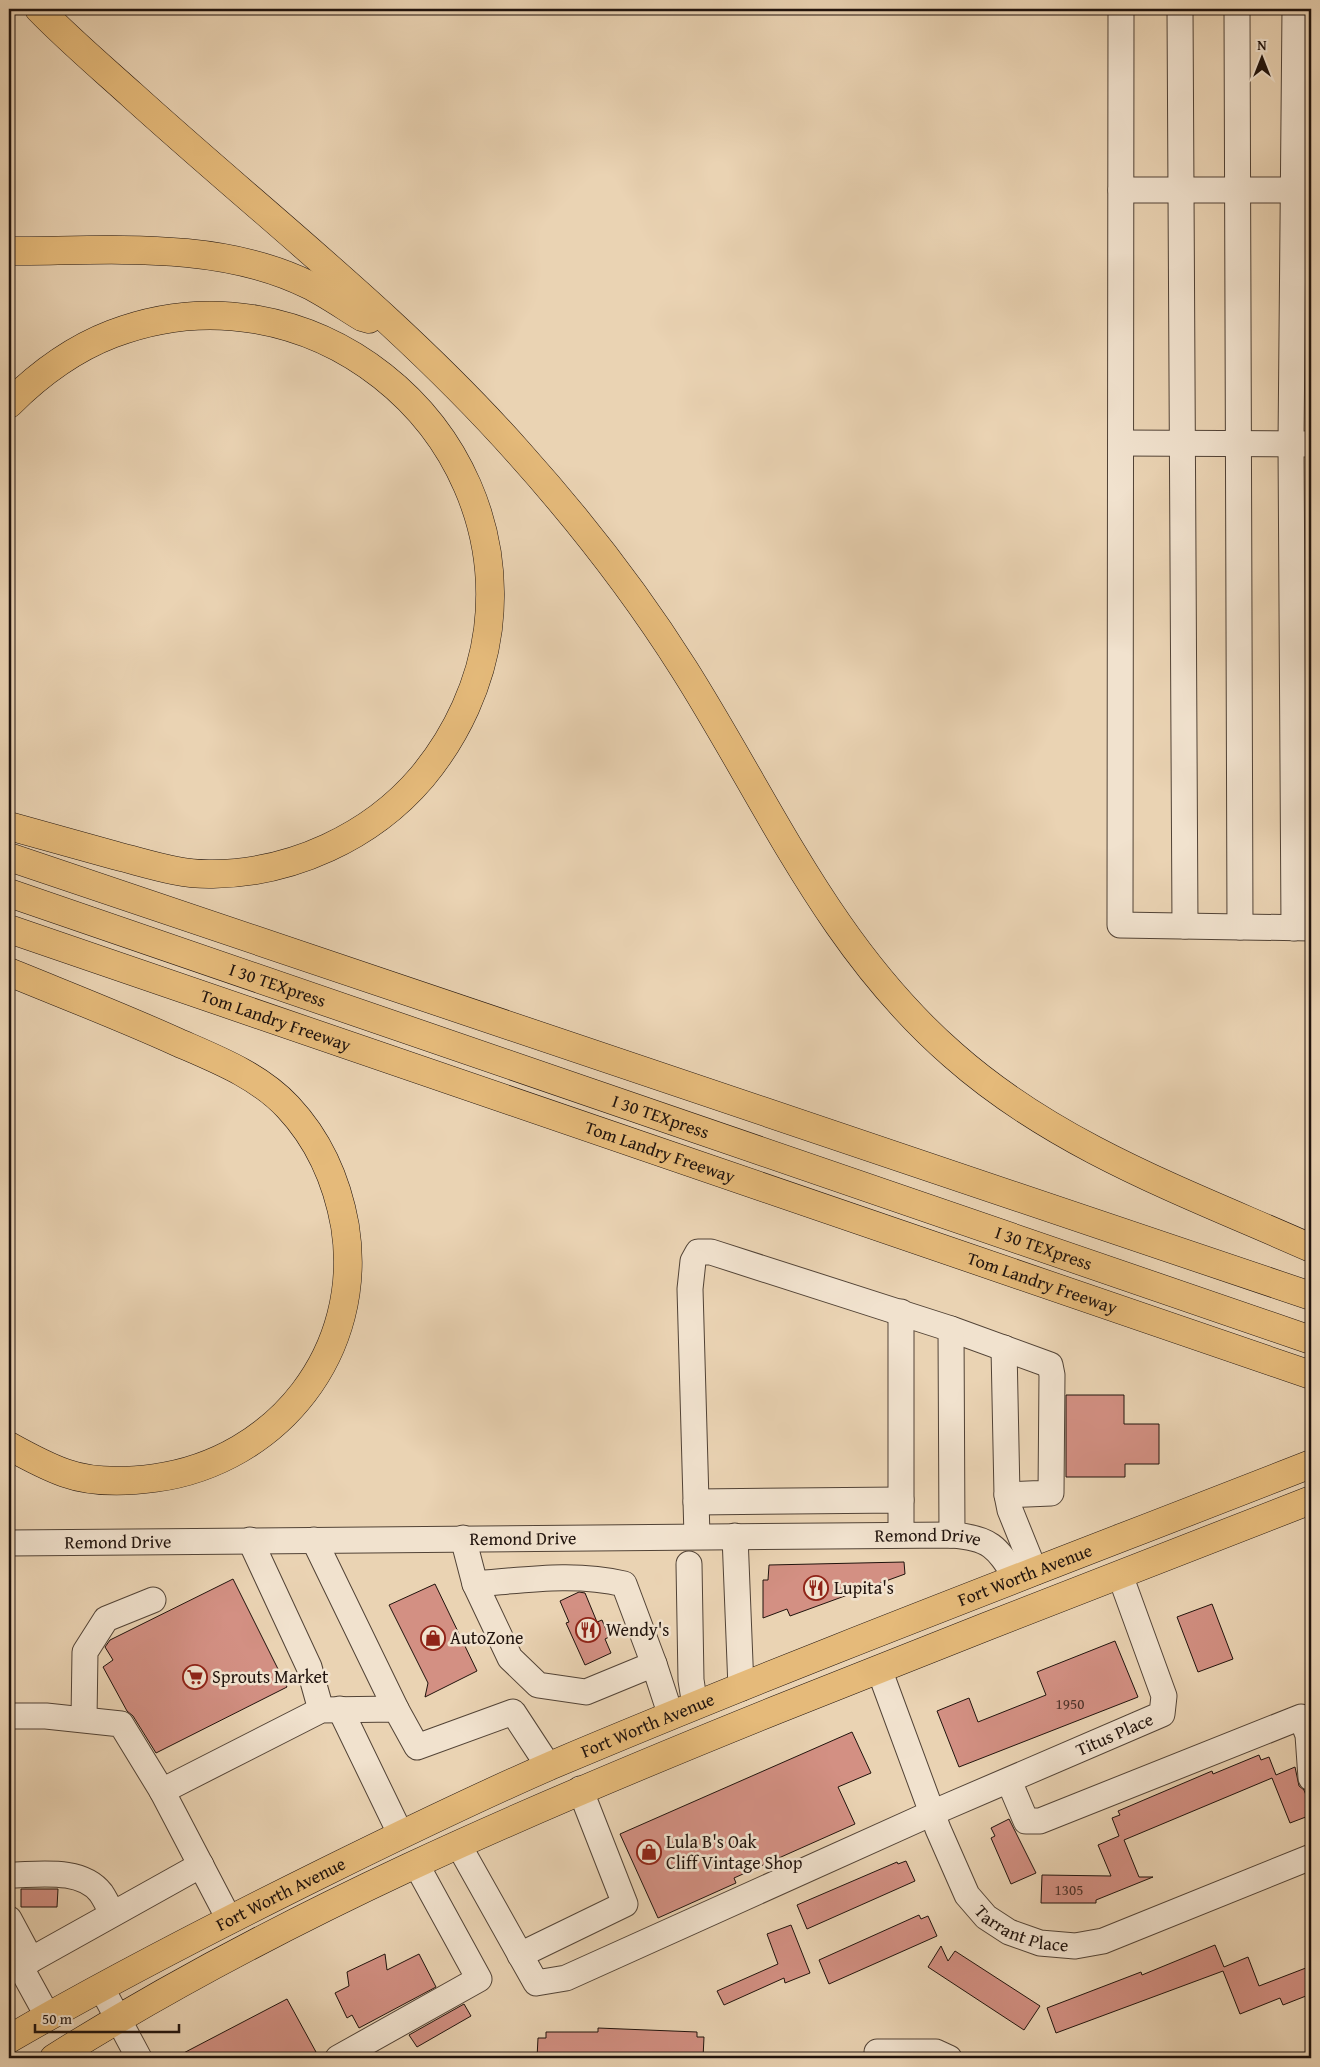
<svg xmlns="http://www.w3.org/2000/svg" width="1320" height="2067" font-family="'Gentium Book Plus',serif">
<rect width="100%" height="100%" fill="#ead3b3"/>
<filter id="stains"><feTurbulence type="fractalNoise" baseFrequency=".004" numOctaves="4"/><feColorMatrix values="0 0 0 0 .2 0 0 0 0 .09 0 0 0 0 .02 0 0 0 .5 -.17"/></filter>
<radialGradient id="worn" r=".72"><stop offset=".6" stop-color="#630" stop-opacity="0"/><stop offset="1" stop-color="#630" stop-opacity=".3"/></radialGradient>
<g fill="#d39083" stroke="#20130d">
<polygon points="1066,1395 1124,1395 1124,1424 1159,1424 1159,1464 1125,1464 1125,1477 1066,1477"/>
<polygon points="904,1562 905,1574 790,1616 787,1609 763,1618 763,1580 768,1580 769,1565"/>
<polygon points="233,1579 287,1687 156,1753 133,1716 127,1711 103,1667 113,1660 105,1647 110,1640"/>
<polygon points="435,1584 477,1671 425,1697 428,1683 389,1605"/>
<polygon points="579,1592 585,1593 597,1622 602,1620 609,1637 605,1639 611,1653 585,1665 566,1623 569,1622 560,1601"/>
<polygon points="1212,1604 1233,1659 1198,1672 1177,1617"/>
<polygon points="1115,1641 1138,1697 959,1767 937,1711 969,1698 978,1722 1046,1695 1037,1672"/>
<polygon points="852,1732 871,1773 838,1787 855,1824 734,1878 736,1883 658,1918 620,1834"/>
<polygon points="1259,1755 1261,1760 1269,1757 1276,1775 1295,1767 1299,1786 1304,1790 1311,1808 1311,1815 1290,1823 1272,1778 1124,1840 1139,1877 1153,1877 1096,1900 1096,1903 1041,1903 1042,1875 1111,1876 1098,1845 1119,1836 1112,1818 1120,1815 1118,1811 1212,1771 1213,1774"/>
<polygon points="1009,1819 1036,1873 1011,1884 991,1838 995,1836 991,1828"/>
<polygon points="906,1861 915,1881 807,1929 797,1905 897,1862 898,1864"/>
<polygon points="21,1889 58,1889 57,1907 21,1907"/>
<polygon points="919,1915 921,1919 928,1916 937,1936 829,1984 819,1960"/>
<polygon points="791,1925 810,1973 785,1983 784,1978 724,2005 717,1991 778,1964 767,1934"/>
<polygon points="1215,1945 1224,1967 1248,1957 1259,1986 1311,1966 1311,1994 1283,2005 1280,1998 1240,2014 1223,1971 1056,2033 1047,2008 1141,1972 1142,1975"/>
<polygon points="941,1946 948,1961 955,1951 1040,2006 1024,2030 928,1967"/>
<polygon points="385,1954 387,1970 419,1954 436,1987 359,2028 352,2015 347,2018 335,1993 349,1986 347,1972"/>
<polygon points="287,1999 316,2052 303,2058 174,2058"/>
<polygon points="464,2004 471,2016 417,2047 409,2035"/>
<polygon points="598,2028 697,2032 697,2037 704,2037 703,2058 598,2055 598,2058 537,2058 538,2038 546,2038 546,2032 598,2032"/>
</g>
<g fill="none" stroke-linecap="round" stroke-linejoin="round">
<defs>
<g id="minor">
<polyline points="1121,9 1120,925 1311,928"/>
<polyline points="1180,9 1185,926"/>
<polyline points="1237,9 1240,927"/>
<polyline points="1121,190 1311,190"/>
<polyline points="1121,443 1311,444"/>
<polyline points="1294,928 1291,444 1295,9"/>
<polyline points="901,1312 901,1500"/>
<polyline points="951,1329 1050,1365 1052,1375 1051,1493 1007,1495"/>
<polyline points="1004,1348 1007,1495 1010,1510 1035,1572"/>
<polyline points="696,1502 901,1500 901,1534"/>
<polyline points="697,1536 690,1289 693,1261 698,1252 711,1252 951,1329 952,1535"/>
<polyline points="735,1536 741,1688"/>
<polyline points="463,1538 475,1584 510,1658 538,1685 586,1692 654,1664 671,1716"/>
<polyline points="250,1540 309,1667 321,1710"/>
<polyline points="314,1540 396,1709"/>
<path id="s1" d="M9 1543 952 1535C992 1538 997 1548 1017 1579"/>
<polyline points="689,1564 691,1680 695,1706"/>
<path d="M475 1584C525 1580 575 1572 624 1584L654 1664"/>
<path id="s2" d="M879 1669 938 1829 967 1895 986 1917 1009 1932 1040 1943 1075 1946 1103 1941 1311 1857"/>
<polyline points="340,1709 401,1835"/>
<polyline points="9,1716 46,1716 121,1724 162,1791 229,1919"/>
<polyline points="84,1719 85,1652 106,1619 153,1600"/>
<polyline points="1009,1781 1026,1821 1040,1821 1301,1717 1308,1735 1311,1778"/>
<polyline points="162,1791 321,1710 396,1709 417,1747 513,1712 549,1767"/>
<path id="s3" d="M458 1844 536 1983 566 1978 932 1813 1162 1714 1164 1696 1120 1575"/>
<path d="M9 1875C37 1875 81 1867 101 1893 105 1899 109 1907 112 1913"/>
<polyline points="9,1919 31,1960"/>
<polyline points="520,1955 625,1904 580,1789"/>
<polyline points="101,1987 139,2058"/>
<polyline points="48,2017 20,1966 201,1865"/>
<polyline points="877,2052 936,2052 949,2058"/>
<polyline points="338,2058 479,1979 416,1864"/>
</g>
<g id="major">
<path id="s4" d="M9 2039C112 1979 218 1925 325 1872 400 1835 476 1798 552 1765 803 1659 1058 1563 1311 1464"/>
<path d="M54 2058C282 1915 528 1810 776 1710 954 1639 1132 1569 1311 1500"/>
</g>
<g id="highway">
<path d="M39 9C68 39 101 67 132 95 262 213 402 321 519 453 580 521 636 593 684 669 770 805 829 947 953 1055 1057 1147 1187 1193 1311 1248"/>
<path d="M9 251C108 251 218 240 309 285 327 294 344 306 362 317L369 319"/>
<path d="M9 404C38 375 73 349 112 334 307 259 513 423 488 629 481 683 457 735 422 777 371 837 292 873 213 874 180 875 149 864 117 856 81 846 45 836 9 826"/>
<polyline points="9,857 1311,1296"/>
<path id="s5" d="M9 893 1311 1340"/>
<path id="s6" d="M9 929 1311 1375"/>
<path d="M9 972C65 995 122 1017 177 1042 216 1059 258 1075 288 1107 319 1140 337 1181 345 1226 365 1351 278 1461 155 1478 126 1482 93 1483 65 1473 45 1466 27 1456 9 1446"/>
</g>
</defs>
<use href="#minor" stroke="#524336" stroke-width="27"/>
<use href="#major" stroke="#20130d" stroke-width="29"/>
<use href="#highway" stroke="#20130d" stroke-width="29"/>
<use href="#minor" stroke="#f1e2ce" stroke-width="25"/>
<use href="#major" stroke="#e5ba7a" stroke-width="28"/>
<use href="#highway" stroke="#e5ba7a" stroke-width="28"/>
</g>
<defs>
<symbol id="restaurant-ring" viewBox="-11 -11 22 22"><circle r="9.5" fill="#f1e2ce" stroke="#8f2418" stroke-width="1.5"/><path d="M-5-6h1v4h1v-4h1v4h1v-4h1v5L-1.5 .5V6h-2V.5L-5-1ZM5-6V6H3V1.5H1.5Q1.5-4 5-6Z" fill="#8f2418"/></symbol>
<symbol id="shop-ring" viewBox="-11 -11 22 22"><circle r="9.5" fill="#f1e2ce" stroke="#8f2418" stroke-width="1.5"/><path d="M-5-2.5h2.3a2.7 3.5 0 0 1 5.4 0H5L5.5 6h-11ZM-1.5-2.5h3a1.5 2.3 0 0 0-3 0Z" fill="#8f2418"/></symbol>
<symbol id="supermarket-ring" viewBox="-11 -11 22 22"><circle r="9.5" fill="#f1e2ce" stroke="#8f2418" stroke-width="1.5"/><path d="M-6-5.5h2.5l.6 2H6L4.5 2H-2.5L-4.4-4H-6ZM-1.5 3.2a1.3 1.3 0 1 0 .1 0ZM3 3.2a1.3 1.3 0 1 0 .1 0Z" fill="#8f2418"/></symbol>
</defs>
<g fill-rule="evenodd">
<use href="#restaurant-ring" x="802" y="1574" width="28" height="28"/>
<use href="#restaurant-ring" x="574" y="1616" width="28" height="28"/>
<use href="#shop-ring" x="419" y="1624" width="28" height="28"/>
<use href="#supermarket-ring" x="181" y="1663" width="28" height="28"/>
<use href="#shop-ring" x="635" y="1838" width="28" height="28"/>
</g>
<g text-anchor="middle" stroke-width="5" stroke-linejoin="round" paint-order="stroke">
<g font-size="15" fill="#4d322a">
<text x="1070" y="1709">1950</text>
<text x="1069" y="1895">1305</text>
</g>
<g font-size="18" fill="#20130d" stroke="#f1e2ce">
<text dy="6" stroke="none"><textPath href="#s5" startOffset="284">I 30 TEXpress</textPath></text>
<text dy="6" stroke="none"><textPath href="#s6" startOffset="282">Tom Landry Freeway</textPath></text>
<text dy="6" stroke="none"><textPath href="#s5" startOffset="689">I 30 TEXpress</textPath></text>
<text dy="6" stroke="none"><textPath href="#s6" startOffset="688">Tom Landry Freeway</textPath></text>
<text dy="6" stroke="none"><textPath href="#s5" startOffset="1094">I 30 TEXpress</textPath></text>
<text dy="6" stroke="none"><textPath href="#s6" startOffset="1092">Tom Landry Freeway</textPath></text>
<text dy="6" stroke="none"><textPath href="#s1" startOffset="514">Remond Drive</textPath></text>
<text dy="6" stroke="none"><textPath href="#s1" startOffset="919">Remond Drive</textPath></text>
<text dy="6" stroke="none"><textPath href="#s1" startOffset="109">Remond Drive</textPath></text>
<text dy="6" stroke="none"><textPath href="#s4" startOffset="1118">Fort Worth Avenue</textPath></text>
<text dy="6" stroke="none"><textPath href="#s4" startOffset="712">Fort Worth Avenue</textPath></text>
<text dy="6" stroke="none"><textPath href="#s3" startOffset="790">Titus Place</textPath></text>
<text dy="6" stroke="none"><textPath href="#s4" startOffset="308">Fort Worth Avenue</textPath></text>
<text dy="6" stroke="none"><textPath href="#s2" startOffset="310">Tarrant Place</textPath></text>
</g>
<g font-size="18" fill="#20130d" stroke="#f1e2ce" text-anchor="start">
<text x="834" y="1594">Lupita's</text>
<text x="606" y="1636">Wendy's</text>
<text x="450" y="1644">AutoZone</text>
<text x="212" y="1683">Sprouts Market</text>
<text x="666" y="1848">Lula B's Oak<tspan x="666" dy="21">Cliff Vintage Shop</tspan></text>
</g>
</g>
<rect width="1320" height="2067" fill="none" stroke="#ead3b3" stroke-width="30"/>
<rect x="10" y="10" width="1300" height="2047" fill="none" stroke="#20130d" stroke-width="2.5"/>
<rect x="15" y="15" width="1290" height="2037" fill="none" stroke="#20130d"/>
<g transform="translate(1262 58)" stroke="#f1e2ce" stroke-width="4" paint-order="stroke">
<path d="M0-4L9 19L0 12L-9 19Z" fill="#20130d"/>
<text y="-8" font-size="14" font-weight="bold" text-anchor="middle" fill="#20130d">N</text>
</g>
<path d="M35 2024v8h144v-8" fill="none" stroke="#20130d" stroke-width="2.5"/>
<text x="42" y="2024" font-size="15" fill="#20130d" stroke="#f1e2ce" stroke-width="4" paint-order="stroke">50 m</text>
<rect width="100%" height="100%" filter="url(#stains)"/>
<rect width="100%" height="100%" fill="url(#worn)"/>
</svg>
